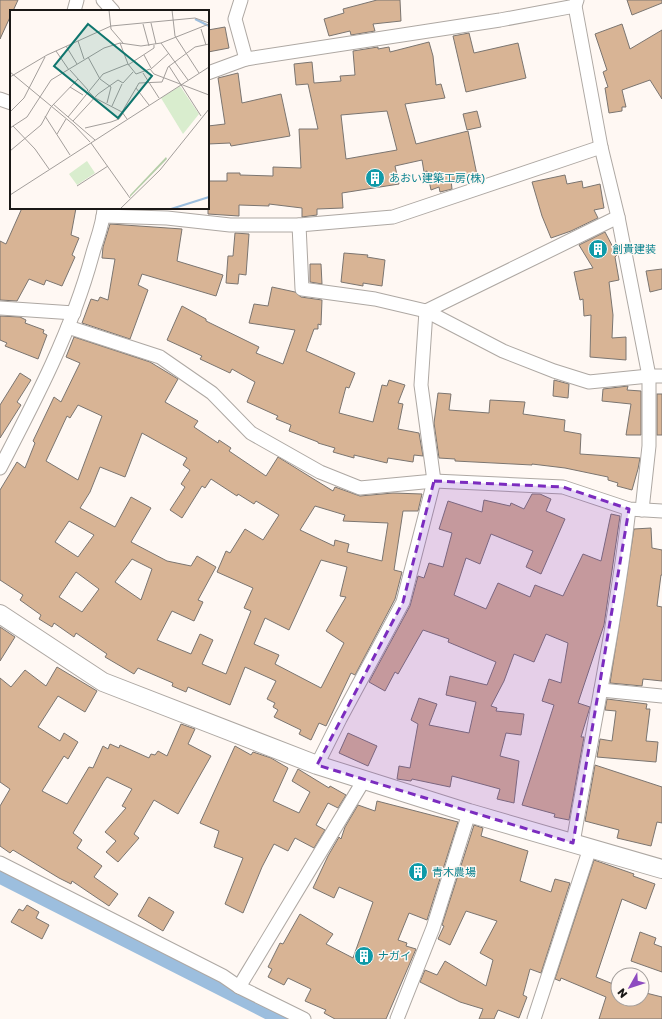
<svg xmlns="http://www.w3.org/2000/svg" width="662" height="1019" font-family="'Golos Text','Noto Sans JP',sans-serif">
<rect width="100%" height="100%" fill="#fff8f3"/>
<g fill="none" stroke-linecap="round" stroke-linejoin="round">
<polyline stroke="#9cbede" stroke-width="17" points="0,875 284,1019"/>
</g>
<g fill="#d8b495" stroke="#7b7570" fill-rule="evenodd">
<polygon points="0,0 18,0 13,11 11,11 11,15 0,39"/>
<polygon points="377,0 400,0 401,21 373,24 375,31 351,35 350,31 329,36 324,19 344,13 343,9"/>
<polygon points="627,0 662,0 662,3 632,15"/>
<polygon points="622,24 630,49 662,30 662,99 650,80 622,90 626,107 622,107 622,111 609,113 605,88 608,87 603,72 607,70 595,34"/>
<polygon points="225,27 229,48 208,52 208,30"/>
<polygon points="469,33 474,53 518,43 526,78 466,92 453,36"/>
<path d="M429 42 433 56 436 85 441 84 445 98 405 104 416 144 468 131 477 175 451 180 452 189 440 192 439 187 431 190 427 171 424 172 422 160 395 166 399 184 342 193 343 208 317 209V215L302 217V208L269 204V206L239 205V216L208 214V181H227V173H240V175L273 176V167L301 168 299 129H318L308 84 296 85 294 64 312 62 314 83 341 81 340 76 355 75 353 51 378 47V49L389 47 390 52ZM387 111 397 150 346 159 341 115Z"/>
<polygon points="238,73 242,103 281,94 290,136 231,146 230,143 208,144 208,126 225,124 218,78"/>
<polygon points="477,111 481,127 467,130 463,114"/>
<polygon points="565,175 567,184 582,181 583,188 600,184 604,208 594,210 598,218 571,231 551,238 542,216 532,182"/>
<polygon points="22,208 76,208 71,235 79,238 72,255 75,257 62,286 46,280 44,285 29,279 17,301 0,300 0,241 6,244"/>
<polygon points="110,224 182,229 177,261 223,275 216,296 142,274 138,285 148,290 130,339 82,323 91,299 98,301 100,297 108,300 115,259 102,258 103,247"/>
<polygon points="605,232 617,255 615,257 619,280 609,282 613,315 612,338 626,337 626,360 590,357 591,315 584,316 583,299 580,300 574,272 593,268 579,245"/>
<polygon points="235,233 249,234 246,275 239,274 238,284 226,283 228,256 233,256"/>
<polygon points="344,253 368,255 367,257 385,260 382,286 363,283 363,286 341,282"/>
<polygon points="310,264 321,264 322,284 310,282"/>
<polygon points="662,269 662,289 650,292 646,271"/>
<polygon points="272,287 295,292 301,297 322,300 321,325 318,324 318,329 314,329 306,351 355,373 349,388 346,387 339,413 373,422 382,385 387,386 389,380 405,385 398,403 403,404 398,429 419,433 423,456 414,455 413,462 388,458 387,463 354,455 354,458 333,452 335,448 318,443 318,442 289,431 291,425 276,419 278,416 247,402 255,382 232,369 230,373 200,359 202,356 167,340 182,306 206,319 206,321 259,347 256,353 283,364 295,330 249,323 254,304 268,306"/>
<polygon points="0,316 20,317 26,320 25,323 44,330 43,333 47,335 38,359 5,346 7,343 0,340"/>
<path d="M74 337 150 362 178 379 165 402 198 421 194 427 218 443 219 440 231 448 229 451 266 476 278 457 333 491 335 487 360 496 393 493 422 494 418 511H403L394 570 402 572 395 599 355 675 351 673 326 726 319 723 311 740 299 734 301 730 274 717 278 710 273 707 275 703 267 699 276 681 245 667 230 705 188 687 186 692 172 686 173 683 138 668 134 674 105 657 107 654 76 633 74 637 54 623 52 627 39 619 41 615 20 600 23 595 0 580V490L17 462 25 468 35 443 33 441 54 397 61 402 80 363 66 357ZM78 405 102 416 78 480 46 461 67 416 70 418ZM142 433 187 458 183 465 190 470 181 484 185 487 170 510 182 518 202 486 205 488 211 479 237 496 238 494 254 504 256 501 279 515 263 540 245 529 230 553 226 551 217 572 253 588 244 608 251 611 226 674 202 664 213 640 200 634 191 654 157 640 172 611 194 621 203 602 198 600 216 567 197 556 191 566 167 561 131 542 151 508 131 497 115 527 80 508 90 492 100 467 125 477ZM315 506 345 515 343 521 388 523 382 561 347 552 349 544 335 540 334 546 300 530ZM69 521 94 535 78 557 55 542ZM132 559 152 569 141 600 115 582ZM321 560 347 567 340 596 346 597 326 631 344 643 321 688 275 664 279 655 254 644 265 618 289 630ZM76 572 99 589 82 612 59 597Z"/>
<polygon points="20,373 31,380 17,402 21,405 0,438 0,405"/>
<polygon points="554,380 569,384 568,398 553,396"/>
<polygon points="628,386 627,390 641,391 641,435 626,435 631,404 602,401 603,389"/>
<polygon points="438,393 451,394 449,410 489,413 490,400 525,402 523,414 565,420 564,431 581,434 580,454 640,458 638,469 632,490 617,486 618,483 608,480 608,477 565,468 532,464 532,465 455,461 455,459 439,458 434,423"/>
<rect x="657" y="394" width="5" height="41"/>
<polygon points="532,494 540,494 551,499 546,511 565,519 541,574 526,567 533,551 491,534 480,564 466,558 454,595 486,609 498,583 530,597 535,585 563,596 583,554 601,561 611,514 620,516 604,625 578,703 590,707 581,737 584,737 569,820 554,817 555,814 522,805 554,705 542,701 549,679 561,683 568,643 546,634 534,662 514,654 504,681 491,706 497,708 496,711 524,714 521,735 506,733 500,756 519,761 514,803 497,799 500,789 452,776 450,787 412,779 411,781 397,779 399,766 410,768 418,724 411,720 419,698 437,704 429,725 469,733 476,702 446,695 450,676 487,685 496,662 448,642 449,639 423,630 398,674 395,672 385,691 369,682 410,606 418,576 424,578 429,563 443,567 452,533 439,529 448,501 482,512 484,500 510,506 511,503 524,509"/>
<polygon points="651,528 652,548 662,550 662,575 661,575 657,606 662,607 662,681 643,679 642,686 610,683 634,529"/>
<polygon points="0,627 15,637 0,661"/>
<polygon points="57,667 97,691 85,712 58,696 38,727 60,741 64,733 78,742 68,759 64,756 42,791 67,804 89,767 93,768 103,746 108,749 110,744 119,748 120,745 149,758 151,754 155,755 158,751 167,756 181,724 195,729 188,744 211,756 178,814 154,800 134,834 139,838 118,862 106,852 116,841 105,832 126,808 122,806 132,789 107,777 104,781 73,833 82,840 77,848 102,866 94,877 118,894 109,906 72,881 71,884 59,878 13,850 10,853 0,846 0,806 10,789 0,782 0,678 11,687 25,670 46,686"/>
<polygon points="607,699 647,704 646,709 650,709 646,741 658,742 656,762 597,757 600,739 612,741 616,711 605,710"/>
<polygon points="348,733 377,746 368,766 339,753"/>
<polygon points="235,746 251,755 253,752 271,758 288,768 273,801 299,813 310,792 292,781 298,769 329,788 330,786 346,795 338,808 328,803 316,825 325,830 314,848 295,838 288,851 274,844 262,867 243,913 225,904 243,858 214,847 219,831 200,823"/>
<polygon points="595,765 662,787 662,823 657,822 651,846 617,838 619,830 585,821"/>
<polygon points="377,801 458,822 427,920 409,913 398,940 407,943 406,946 416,949 386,1019 335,1019 324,1013 326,1010 305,1001 311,989 288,978 284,985 268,977 272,969 268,967 280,943 283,944 300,914 333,934 326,944 353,958 373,902 339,887 334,898 313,888 328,856 339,837 341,839 345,827 358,805 375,811"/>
<polygon points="474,825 483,828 481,836 528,851 520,881 551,892 555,879 570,883 541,973 530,969 523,995 527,997 519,1018 498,1010 494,1019 479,1019 483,1009 460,1002 420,982 425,970 437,975 445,961 486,986 493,960 480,953 497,921 466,911 450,945 438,939 444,926 442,925"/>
<polygon points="594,860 634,874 633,876 655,884 646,909 622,899 596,977 618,986 618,999 642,999 642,992 662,997 662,1019 599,1019 606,997 561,978 560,981 555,979"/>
<polygon points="149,897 174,912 163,931 138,916"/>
<polygon points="27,905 39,912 36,918 49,925 42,939 11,922 19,909 23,911"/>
<polygon points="640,932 656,938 654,944 662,947 662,972 631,961"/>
</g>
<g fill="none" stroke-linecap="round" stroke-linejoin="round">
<defs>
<g id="street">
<polyline points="103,0 113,11"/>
<polyline points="241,0 235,19 246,59"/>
<polyline points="577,0 575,6 601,147 618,217 649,376 649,446 642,510"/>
<polyline points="74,11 77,0"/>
<polyline points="208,73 246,59 500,20 575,6"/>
<polyline points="0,99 11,103"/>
<polyline points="103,216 167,218 230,225 299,225 302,289 375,299 426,311 503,351 554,371 589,382 649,376 662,376"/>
<polyline points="299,225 393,217 601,147"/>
<polyline points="0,308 74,313"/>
<polyline points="426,311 618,217"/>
<polyline points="68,327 160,357 212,393 251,433 320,472 360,488 434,481 563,487 629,509 662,511"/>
<path d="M0 468C36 399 72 330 92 256 96 241 103 225 104 209"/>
<polyline points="601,690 662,696"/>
<polyline points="317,765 340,719 403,602 434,481 421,385 426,311"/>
<path d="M573 843C592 732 616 621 629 509"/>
<polyline points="0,863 223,976 239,987 304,1019"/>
<polyline points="239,987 364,780"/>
<polyline points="397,1019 433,928 469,813"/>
<polyline points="534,1019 590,848"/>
</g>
<polyline id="secondary" points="0,614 103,682 317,765 469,813 662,869"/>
</defs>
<use href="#street" stroke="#aea8a3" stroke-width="15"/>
<use href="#secondary" stroke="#aea8a3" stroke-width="20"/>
<use href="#street" stroke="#fff" stroke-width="13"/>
<use href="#secondary" stroke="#fff" stroke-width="18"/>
</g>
<path fill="#7b2cbf" fill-opacity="0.2" stroke="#7b2cbf" stroke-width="3" stroke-dasharray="8 5" stroke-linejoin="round" d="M434 481 563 487 629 509 573 843 317 765 403 602Z"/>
<defs>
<symbol id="building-disc" viewBox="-11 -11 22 22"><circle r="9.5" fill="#0f9aa8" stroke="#fff8f3"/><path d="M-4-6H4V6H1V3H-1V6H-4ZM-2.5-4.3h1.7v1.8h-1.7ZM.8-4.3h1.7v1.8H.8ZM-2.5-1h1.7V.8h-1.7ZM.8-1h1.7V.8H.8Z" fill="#fff"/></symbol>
</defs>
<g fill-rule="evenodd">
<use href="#building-disc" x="364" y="167" width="22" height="22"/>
<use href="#building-disc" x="587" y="238" width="22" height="22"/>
<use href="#building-disc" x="407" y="861" width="22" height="22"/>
<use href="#building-disc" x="353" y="945" width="22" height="22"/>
</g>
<g text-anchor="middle" stroke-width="3" stroke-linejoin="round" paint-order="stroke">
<g font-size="11" fill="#0d838f" stroke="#fff8f3" text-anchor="start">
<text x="389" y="182">あおい建築工房(株)</text>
<text x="612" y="253">創貴建装</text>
<text x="432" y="876">青木農場</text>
<text x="378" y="960">ナガイ</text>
</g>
</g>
<g transform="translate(10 10)">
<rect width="199" height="199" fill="#fff8f3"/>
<path d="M170 76 189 104 173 124 151 88ZM77 151 85 163 67 175 59 164Z" fill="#d9edce"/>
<path d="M156 147 157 149 120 187V185Z" fill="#b5cea8"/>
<path fill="none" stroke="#9cbede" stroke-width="2" d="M185 9 199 16M161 199 199 187"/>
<path fill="none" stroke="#a39e9b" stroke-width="1" d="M99 0 101 19 113 33M162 0 165 26 189 63M141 13 146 34M133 14 139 36M191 19 196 35M68 31 74 49M110 33 118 54 126 64 140 59 144 64 199 85M151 33 178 70M56 36 67 54M46 41 59 60M134 45 141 58M78 47 90 69 101 77M118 55 144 38V35M159 56 191 106M141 59 159 43M60 60 78 80M0 62 64 115 80 132M133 63 149 88M0 67 37 45 101 16 185 8 199 13M60 77 73 85M126 78 139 95M77 80 85 88 112 102 117 109M97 93 101 77M43 94 85 130M102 96 112 74M0 102 14 88 35 47M112 102 129 73 152 72 158 57 185 37 199 34M35 106 60 145M58 107 93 64 118 54M63 111 88 84 108 70 113 73 123 62M3 116 25 139 39 159M0 118 17 107 41 70 94 38 110 33 131 36 151 33 199 14M75 118 101 112 109 109 113 103M47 124 56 109M81 133 120 188M0 141 31 115 41 97 68 69M67 176 98 156M0 185 199 57M110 199 150 160 199 99"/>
<path fill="#0f766e" fill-opacity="0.15" stroke="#0f766e" stroke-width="2" d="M78 14 142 66 108 108 44 56Z"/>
<rect width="199" height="199" fill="none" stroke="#1a1816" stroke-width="2"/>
</g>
<g transform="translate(630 987) rotate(231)"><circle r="19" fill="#fff8f3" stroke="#a39e9b"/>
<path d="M0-3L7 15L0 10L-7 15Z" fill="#8e4bc0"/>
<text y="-6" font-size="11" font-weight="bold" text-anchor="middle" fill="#1a1816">N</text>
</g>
</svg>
